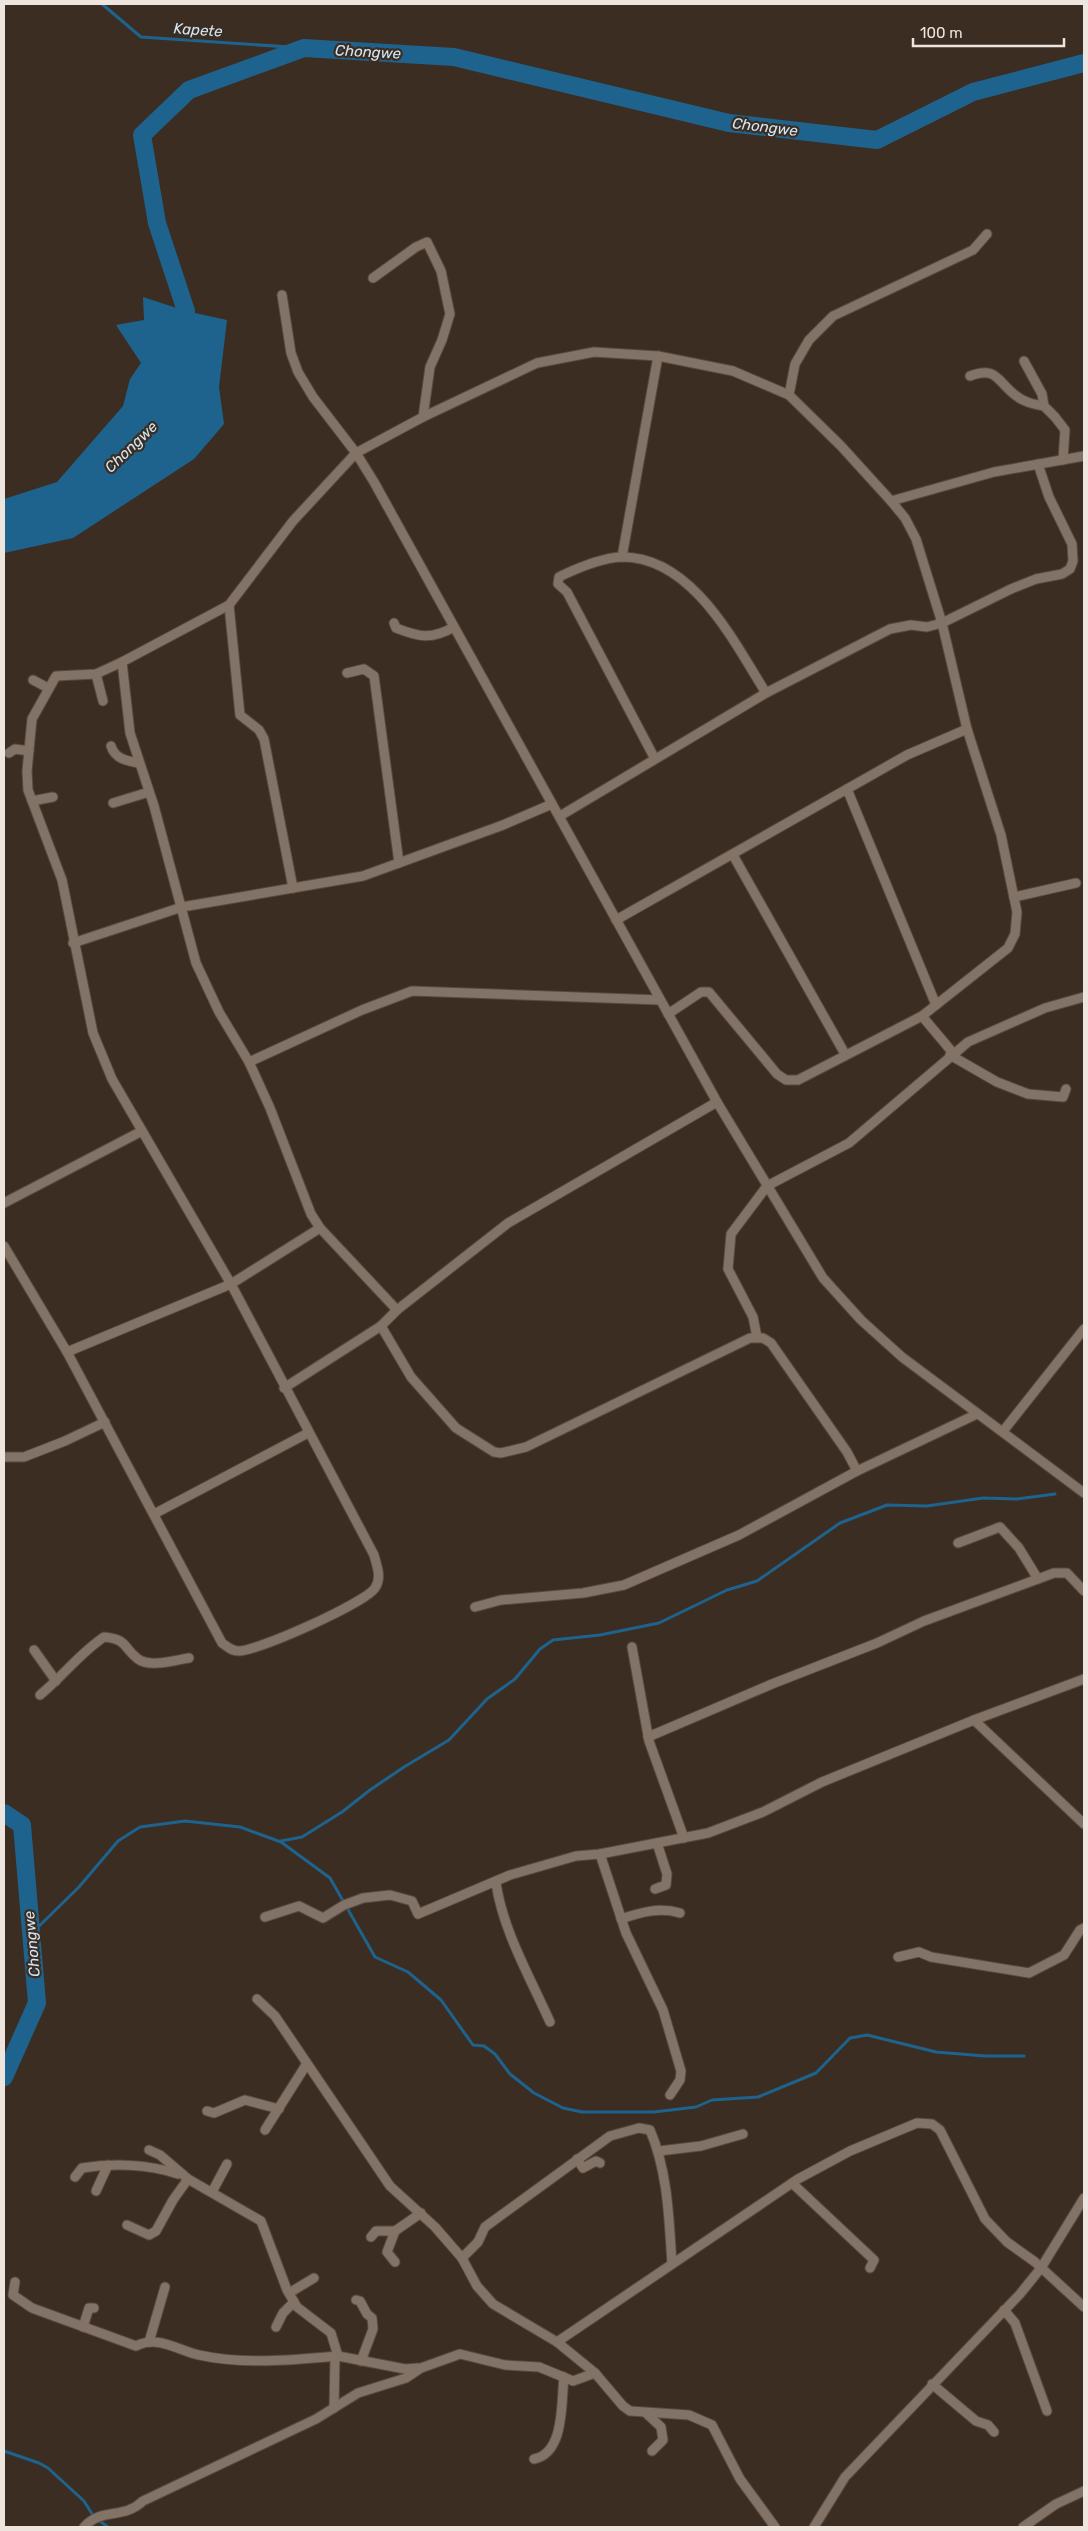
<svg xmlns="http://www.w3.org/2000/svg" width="1088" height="2531" font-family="Rubik,sans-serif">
<rect width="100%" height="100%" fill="#3b2d22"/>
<polygon fill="#1e638d" points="143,297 186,311 227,320 219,387 224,424 194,459 73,538 4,553 4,499 57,482 123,406 130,379 141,363 116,325 144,320"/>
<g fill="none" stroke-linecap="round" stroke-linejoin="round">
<g stroke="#1e638d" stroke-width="3">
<polyline points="102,4 141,37 304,48"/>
<polyline points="281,1841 302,1837 342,1812 370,1790 404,1767 449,1740 487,1699 515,1679 540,1649 553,1640 600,1635 659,1623 727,1590 757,1581 840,1523 887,1505 927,1506 983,1498 1017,1499 1055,1494"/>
<polyline points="31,1934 79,1887 118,1841 140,1827 185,1821 240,1827 281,1842 330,1878 375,1957 408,1972 441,2000 473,2045 484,2046 495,2054 510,2074 534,2093 563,2108 582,2112 654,2112 696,2107 712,2100 758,2097 816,2073 850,2038 867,2035 936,2052 985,2056 1024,2056"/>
<polyline points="4,2451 39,2463 48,2468 84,2501 94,2517 108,2527"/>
</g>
<g stroke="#1e638d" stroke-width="18">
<polyline points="181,334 186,311 157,223 142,135 189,90 304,48 454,57 729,123 877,140 973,92 1084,63"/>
<polyline points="4,1813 22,1825 37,2003 4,2077"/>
</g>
<defs>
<g id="street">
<polyline points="373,278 416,247 427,242 441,271 450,314 442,340 430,367 423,417"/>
<polyline points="282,295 291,353 298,372 313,397 356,453 374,482 717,1102 823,1278 861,1320 902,1357 1084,1493"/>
<polyline points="1024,361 1042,394 1044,406 1055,417 1065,430 1063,460"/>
<path d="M970 376C997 366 997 381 1015 395 1024 402 1032 404 1044 406"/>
<polyline points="789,395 795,364 809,340 833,316 973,250 987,234"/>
<polyline points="891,501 994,472 1084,456"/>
<polyline points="622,557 658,356"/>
<polyline points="229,605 240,715 259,730 264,739 293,888"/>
<path d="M394 623 396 628C419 637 431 640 454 627"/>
<polyline points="122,662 130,733 154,806 196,963 219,1012 249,1062 270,1108 311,1214 320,1228 397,1310"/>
<polyline points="347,673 364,669 374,676 399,863"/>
<polyline points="96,674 103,701"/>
<polyline points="33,680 48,688"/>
<path d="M111 746C115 759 127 761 139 763"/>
<polyline points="9,753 15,749 29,751"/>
<path d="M655 759 567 592 558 584 559 577 563 575C580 567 602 558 621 557 692 556 734 642 766 693"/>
<polyline points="847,789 936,1005"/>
<polyline points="32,801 53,797"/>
<polyline points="113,803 149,792"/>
<polyline points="560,816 766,693 890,629 911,625 927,627 942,623 1011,589 1036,579 1062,574 1070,569 1073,561 1072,544 1049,497 1038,464"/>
<polyline points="733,855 845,1054"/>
<polyline points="1014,897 1076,883"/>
<polyline points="616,920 907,755 967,729"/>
<polyline points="73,943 182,907 363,876 503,825 552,804"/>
<polyline points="922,1016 953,1053"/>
<polyline points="950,1055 997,1082 1028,1094 1063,1097 1066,1089"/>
<polyline points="249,1062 362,1010 412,991 660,1000"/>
<polyline points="4,1203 142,1131"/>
<path d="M4 1246 67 1352 222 1643C228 1647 231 1651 239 1651 258 1651 365 1603 375 1588 382 1577 377 1567 374 1555L231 1284 112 1079 93 1033 62 880 28 790 27 771 32 719 56 676 96 674 122 662 229 605 293 521 356 453 423 417 537 363 594 352 658 356 733 371 789 395 841 446 891 501 905 518 916 539 942 623 967 729 1001 835 1017 912 1015 934 1008 948 922 1016 798 1080H786L777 1074 709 992H701L668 1014"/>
<polyline points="381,1326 397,1310 508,1223 717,1102"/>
<polyline points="757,1337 753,1317 728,1269 731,1234 767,1186 849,1143 968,1042 1045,1008 1084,997"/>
<polyline points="67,1352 231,1284 320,1228"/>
<polyline points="284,1388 381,1326 411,1377 456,1428 494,1452 501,1453 526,1447 750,1338 763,1338 771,1343 847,1452 857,1471"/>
<polyline points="1004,1430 1084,1329"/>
<polyline points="4,1457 24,1457 65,1441 105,1422"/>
<polyline points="154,1514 308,1433"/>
<polyline points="958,1543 1000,1527 1019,1548 1038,1579"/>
<polyline points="475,1607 501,1600 583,1593 624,1585 739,1535 857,1471 977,1414"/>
<polyline points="632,1647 649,1741 684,1838"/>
<polyline points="34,1650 56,1681"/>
<path d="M40 1695C62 1677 80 1653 104 1637 128 1639 123 1648 138 1659 150 1668 176 1660 189 1658"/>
<polyline points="974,1720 1084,1824"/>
<polyline points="648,1737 772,1684 877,1643 924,1621 1054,1573 1067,1573 1084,1591"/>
<polyline points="600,1854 626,1933 663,2010 681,2071 680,2080 670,2095"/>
<path d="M496 1883C503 1931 530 1977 550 2022"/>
<polyline points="655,1889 666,1885 667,1874 657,1843"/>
<polyline points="265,1917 299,1906 323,1918 344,1905 363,1898 390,1895 412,1901 418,1914 510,1875 576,1856 600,1854 708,1833 763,1812 822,1782 974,1720 1084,1679"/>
<path d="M621 1919C641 1912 660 1907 680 1913"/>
<polyline points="898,1957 919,1952 931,1957 1029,1973 1064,1955 1080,1930 1084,1928"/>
<polyline points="257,1999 275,2016 390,2186 435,2227 462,2258"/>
<polyline points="207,2111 214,2113 245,2100 279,2109"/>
<polyline points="265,2130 306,2065"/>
<polyline points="149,2150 160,2155 188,2179 261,2221 287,2290 297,2307 331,2333 338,2356 405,2369 418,2368"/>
<polyline points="659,2151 701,2146 743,2134"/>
<polyline points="577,2159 583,2168 596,2161 600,2163"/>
<path d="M75 2177 82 2168C112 2163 148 2164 178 2174"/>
<polyline points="792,2183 874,2260 870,2268"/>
<polyline points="96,2191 108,2165"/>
<polyline points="212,2192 227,2164"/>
<polyline points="127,2225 149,2235 156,2231 173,2200 188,2179"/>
<polyline points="371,2237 376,2231 395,2231"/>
<polyline points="395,2262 387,2252 395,2231 421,2213"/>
<path d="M672 2264C669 2219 668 2172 650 2130L639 2128 610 2136 485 2227 478 2242 462 2258 477 2286 493 2304 557 2342 595 2373 623 2406 630 2411 689 2415 712 2425 740 2479 775 2527"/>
<path d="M15 2282 13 2295 32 2308 136 2346C158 2335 177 2350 199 2355 243 2365 294 2360 338 2356"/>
<polyline points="289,2293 314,2278"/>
<polyline points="356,2300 360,2301 367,2314 372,2318 373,2329 361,2361"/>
<polyline points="1004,2310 1015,2323 1047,2411"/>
<polyline points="83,2327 89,2308 94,2308"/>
<polyline points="276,2327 283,2313 294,2302"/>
<polyline points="149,2342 165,2287"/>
<polyline points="557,2342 798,2179 850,2151 917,2123 932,2124 940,2130 985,2219 1007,2242 1035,2262 1084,2307"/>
<polyline points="932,2384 976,2421 988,2425 994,2432"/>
<polyline points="334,2408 335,2356"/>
<polyline points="646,2413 661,2427 663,2440 652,2451"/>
<path d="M534 2459C565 2453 561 2402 564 2377"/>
<path d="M84 2527C102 2507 123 2520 143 2501L316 2419 358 2393 406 2378 421 2368 460 2354 505 2365 539 2367 573 2381 595 2373"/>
<polyline points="814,2527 845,2477 1020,2294 1041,2268 1084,2198"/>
<polyline points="1023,2527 1056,2504 1084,2491"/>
</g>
</defs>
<use href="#street" stroke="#564b42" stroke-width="11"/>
<use href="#street" stroke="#837367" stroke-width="9"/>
</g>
<g text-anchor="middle" stroke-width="4.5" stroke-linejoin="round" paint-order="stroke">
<g font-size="15" font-style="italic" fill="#d3e7f6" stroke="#3b2d22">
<text transform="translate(198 30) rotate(4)" y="5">Kapete</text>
<text transform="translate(368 52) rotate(3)" y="5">Chongwe</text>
<text transform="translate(765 127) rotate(7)" y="5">Chongwe</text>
<text transform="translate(131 447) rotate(-44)" y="5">Chongwe</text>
<text transform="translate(32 1944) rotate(-95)" y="5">Chongwe</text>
</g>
</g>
<rect width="1088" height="2531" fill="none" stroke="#eee5de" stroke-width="10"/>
<path d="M913 38v8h151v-8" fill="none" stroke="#eee5de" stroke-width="2.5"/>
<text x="920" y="38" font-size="15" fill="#eee5de" stroke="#3b2d22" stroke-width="4" paint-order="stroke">100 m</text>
</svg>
